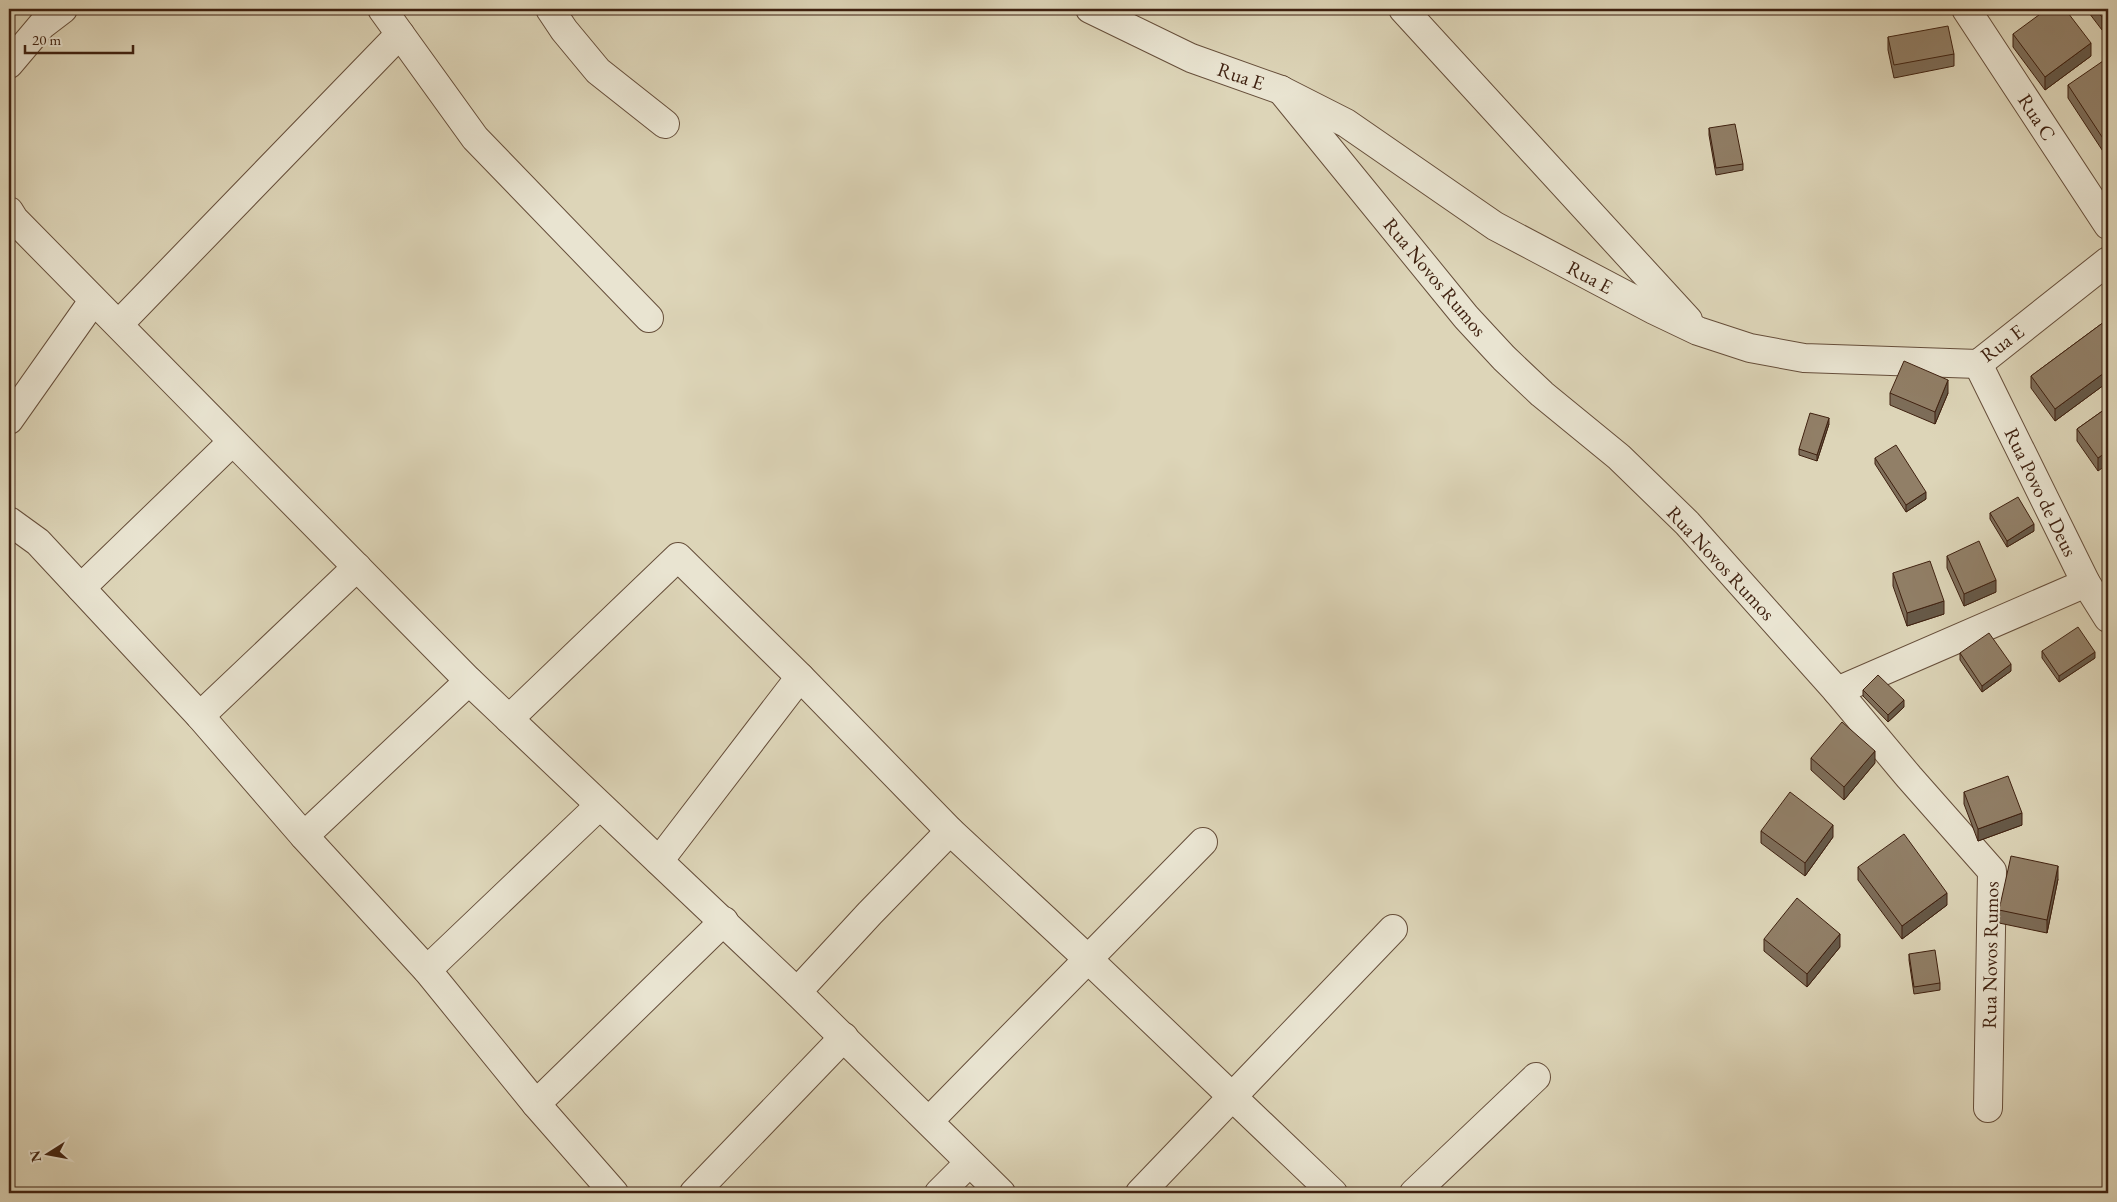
<svg xmlns="http://www.w3.org/2000/svg" width="2117" height="1202" font-family="'EB Garamond',serif">
<rect width="100%" height="100%" fill="#ddd5b8"/>
<filter id="stains"><feTurbulence type="fractalNoise" baseFrequency=".004" numOctaves="4"/><feColorMatrix values="0 0 0 0 .2 0 0 0 0 .09 0 0 0 0 .02 0 0 0 .5 -.17"/></filter>
<radialGradient id="worn" r=".72"><stop offset=".6" stop-color="#630" stop-opacity="0"/><stop offset="1" stop-color="#630" stop-opacity=".3"/></radialGradient>
<g fill="none" stroke-linecap="round" stroke-linejoin="round">
<defs>
<g id="minor">
<polyline points="382,9 475,138 649,318"/>
<polyline points="550,9 564,30 598,71 665,124"/>
<polyline points="1090,9 1191,58 1281,90 1346,123 1495,226 1654,310 1698,331 1750,348 1804,358 1978,364 2108,261"/>
<polyline points="1403,9 1688,320"/>
<polyline points="1966,9 2108,225"/>
<polyline points="9,64 42,25 63,9"/>
<polyline points="1281,90 1466,317 1504,358 1542,394 1619,457 1687,523 1837,691 1909,777 1992,871 1988,1108"/>
<polyline points="9,211 14,219 469,681 797,992 1001,1193"/>
<polyline points="119,324 400,34"/>
<polyline points="1978,364 2086,583 2108,618"/>
<polyline points="9,420 93,301"/>
<polyline points="9,521 38,542 200,716 304,836 427,970 536,1104 614,1193"/>
<polyline points="81,588 232,442"/>
<polyline points="1837,691 2086,583"/>
<polyline points="200,716 357,567"/>
<polyline points="509,719 678,557 800,677 950,831 1089,960 1333,1193"/>
<polyline points="304,836 469,681"/>
<polyline points="659,861 800,677"/>
<polyline points="427,970 599,806"/>
<polyline points="797,992 870,913 950,831"/>
<polyline points="536,1104 724,921"/>
<polyline points="929,1121 1203,842"/>
<polyline points="694,1193 844,1037"/>
<polyline points="939,1193 969,1163"/>
<polyline points="1140,1193 1393,929"/>
<polyline points="1414,1193 1536,1077"/>
</g>
</defs>
<use href="#minor" stroke="#664e3a" stroke-width="30"/>
<use href="#minor" stroke="#e9e4d1" stroke-width="28"/>
</g>
<g fill="#7d6d59" stroke="#3f2110">
<polygon points="2086,9 2108,9 2108,25 2102,30"/>
<polygon points="2013,34 2091,56 2045,90 2013,47"/>
<polygon points="1888,37 1954,54 1954,66 1894,78 1888,50"/>
<polygon points="2108,69 2108,159 2068,98 2068,85"/>
<polygon points="1709,128 1743,164 1743,170 1716,175 1709,135"/>
<polygon points="2108,319 2108,382 2055,421 2031,388 2031,376"/>
<polygon points="1890,393 1948,393 1935,424 1890,405"/>
<polygon points="2108,407 2098,471 2077,441 2077,429"/>
<polygon points="1829,424 1817,461 1799,455 1799,449"/>
<polygon points="1875,458 1926,499 1906,512 1875,464"/>
<polygon points="1990,513 2034,531 2007,547 1990,519"/>
<polygon points="1947,556 1996,592 1964,606 1947,568"/>
<polygon points="1893,573 1944,614 1907,626 1893,586"/>
<polygon points="2042,651 2095,658 2059,682 2042,658"/>
<polygon points="1960,653 2011,671 1982,692 1960,660"/>
<polygon points="1863,690 1904,707 1888,722 1863,696"/>
<polygon points="1811,758 1875,763 1844,800 1811,770"/>
<polygon points="1964,792 2022,825 1978,841 1964,804"/>
<polygon points="1761,831 1833,837 1805,876 1761,843"/>
<polygon points="1858,867 1947,905 1902,939 1858,880"/>
<polygon points="2058,879 2047,933 1999,923 1999,910"/>
<polygon points="1764,939 1840,947 1807,987 1764,951"/>
<polygon points="1909,954 1940,983 1940,990 1914,994 1909,960"/>
</g>
<g fill="#665948" stroke="#3f2110">
<polygon points="2108,13 2108,25 2102,30 2102,17"/>
<polygon points="2091,43 2091,56 2045,90 2045,77"/>
<polygon points="2108,370 2108,382 2055,421 2055,409"/>
<polygon points="1948,380 1948,393 1935,424 1935,412"/>
<polygon points="1829,418 1829,424 1817,461 1817,455"/>
<polygon points="2108,451 2108,464 2098,471 2098,458"/>
<polygon points="1926,492 1926,499 1906,512 1906,505"/>
<polygon points="2034,524 2034,531 2007,547 2007,541"/>
<polygon points="1996,580 1996,592 1964,606 1964,594"/>
<polygon points="1944,601 1944,614 1907,626 1907,613"/>
<polygon points="2095,652 2095,658 2059,682 2059,676"/>
<polygon points="2011,664 2011,671 1982,692 1982,686"/>
<polygon points="1904,700 1904,707 1888,722 1888,715"/>
<polygon points="1875,751 1875,763 1844,800 1844,787"/>
<polygon points="2022,813 2022,825 1978,841 1978,829"/>
<polygon points="1833,825 1833,837 1805,876 1805,863"/>
<polygon points="2058,866 2058,879 2047,933 2047,920"/>
<polygon points="1947,893 1947,905 1902,939 1902,926"/>
<polygon points="1840,934 1840,947 1807,987 1807,974"/>
</g>
<g fill="#917f67" stroke="#3f2110">
<polygon points="2047,9 2065,9 2091,43 2045,77 2013,34"/>
<polygon points="2095,9 2108,9 2108,13 2102,17"/>
<polygon points="1948,26 1954,54 1894,65 1888,37"/>
<polygon points="2103,61 2108,69 2108,146 2068,85"/>
<polygon points="1735,124 1743,164 1716,168 1709,128"/>
<polygon points="2108,319 2108,370 2055,409 2031,376"/>
<polygon points="1904,361 1948,380 1935,412 1890,393"/>
<polygon points="2108,407 2108,451 2098,458 2077,429"/>
<polygon points="1810,413 1829,418 1817,455 1799,449"/>
<polygon points="1896,445 1926,492 1906,505 1875,458"/>
<polygon points="2018,497 2034,524 2007,541 1990,513"/>
<polygon points="1979,541 1996,580 1964,594 1947,556"/>
<polygon points="1930,561 1944,601 1907,613 1893,573"/>
<polygon points="2078,627 2095,652 2059,676 2042,651"/>
<polygon points="1989,633 2011,664 1982,686 1960,653"/>
<polygon points="1878,675 1904,700 1888,715 1863,690"/>
<polygon points="1842,722 1875,751 1844,787 1811,758"/>
<polygon points="2008,776 2022,813 1978,829 1964,792"/>
<polygon points="1790,792 1833,825 1805,863 1761,831"/>
<polygon points="1904,834 1947,893 1902,926 1858,867"/>
<polygon points="2011,856 2058,866 2047,920 1999,910"/>
<polygon points="1797,898 1840,934 1807,974 1764,939"/>
<polygon points="1935,950 1940,983 1914,987 1909,954"/>
</g>
<g text-anchor="middle" stroke-width="4.5" stroke-linejoin="round" paint-order="stroke">
<g font-size="20" fill="#3f2110" stroke="#e9e4d1">
<text transform="translate(1241 76) rotate(19)" y="7">Rua E</text>
<text transform="translate(2037 117) rotate(57)" y="7">Rua C</text>
<text transform="translate(1435 277) rotate(50)" y="7">Rua Novos Rumos</text>
<text transform="translate(1590 277) rotate(28)" y="7">Rua E</text>
<text transform="translate(2002 343) rotate(-37)" y="7">Rua E</text>
<text transform="translate(2041 492) rotate(64)" y="7">Rua Povo de Deus</text>
<text transform="translate(1721 563) rotate(47)" y="7">Rua Novos Rumos</text>
<text transform="translate(1990 955) rotate(-89)" y="7">Rua Novos Rumos</text>
</g>
</g>
<rect width="2117" height="1202" fill="none" stroke="#ddd5b8" stroke-width="30"/>
<rect x="10" y="10" width="2097" height="1182" fill="none" stroke="#3f2110" stroke-width="2.5"/>
<rect x="15" y="15" width="2087" height="1172" fill="none" stroke="#3f2110"/>
<g transform="translate(48 1154) rotate(259)" stroke="#e9e4d1" stroke-width="4" paint-order="stroke">
<path d="M0-4L9 19L0 12L-9 19Z" fill="#3f2110"/>
<text y="-8" font-size="14" font-weight="bold" text-anchor="middle" fill="#3f2110">N</text>
</g>
<path d="M25 45v8h108v-8" fill="none" stroke="#3f2110" stroke-width="2.5"/>
<text x="32" y="45" font-size="15" fill="#3f2110" stroke="#e9e4d1" stroke-width="4" paint-order="stroke">20 m</text>
<rect width="100%" height="100%" filter="url(#stains)"/>
<rect width="100%" height="100%" fill="url(#worn)"/>
</svg>
